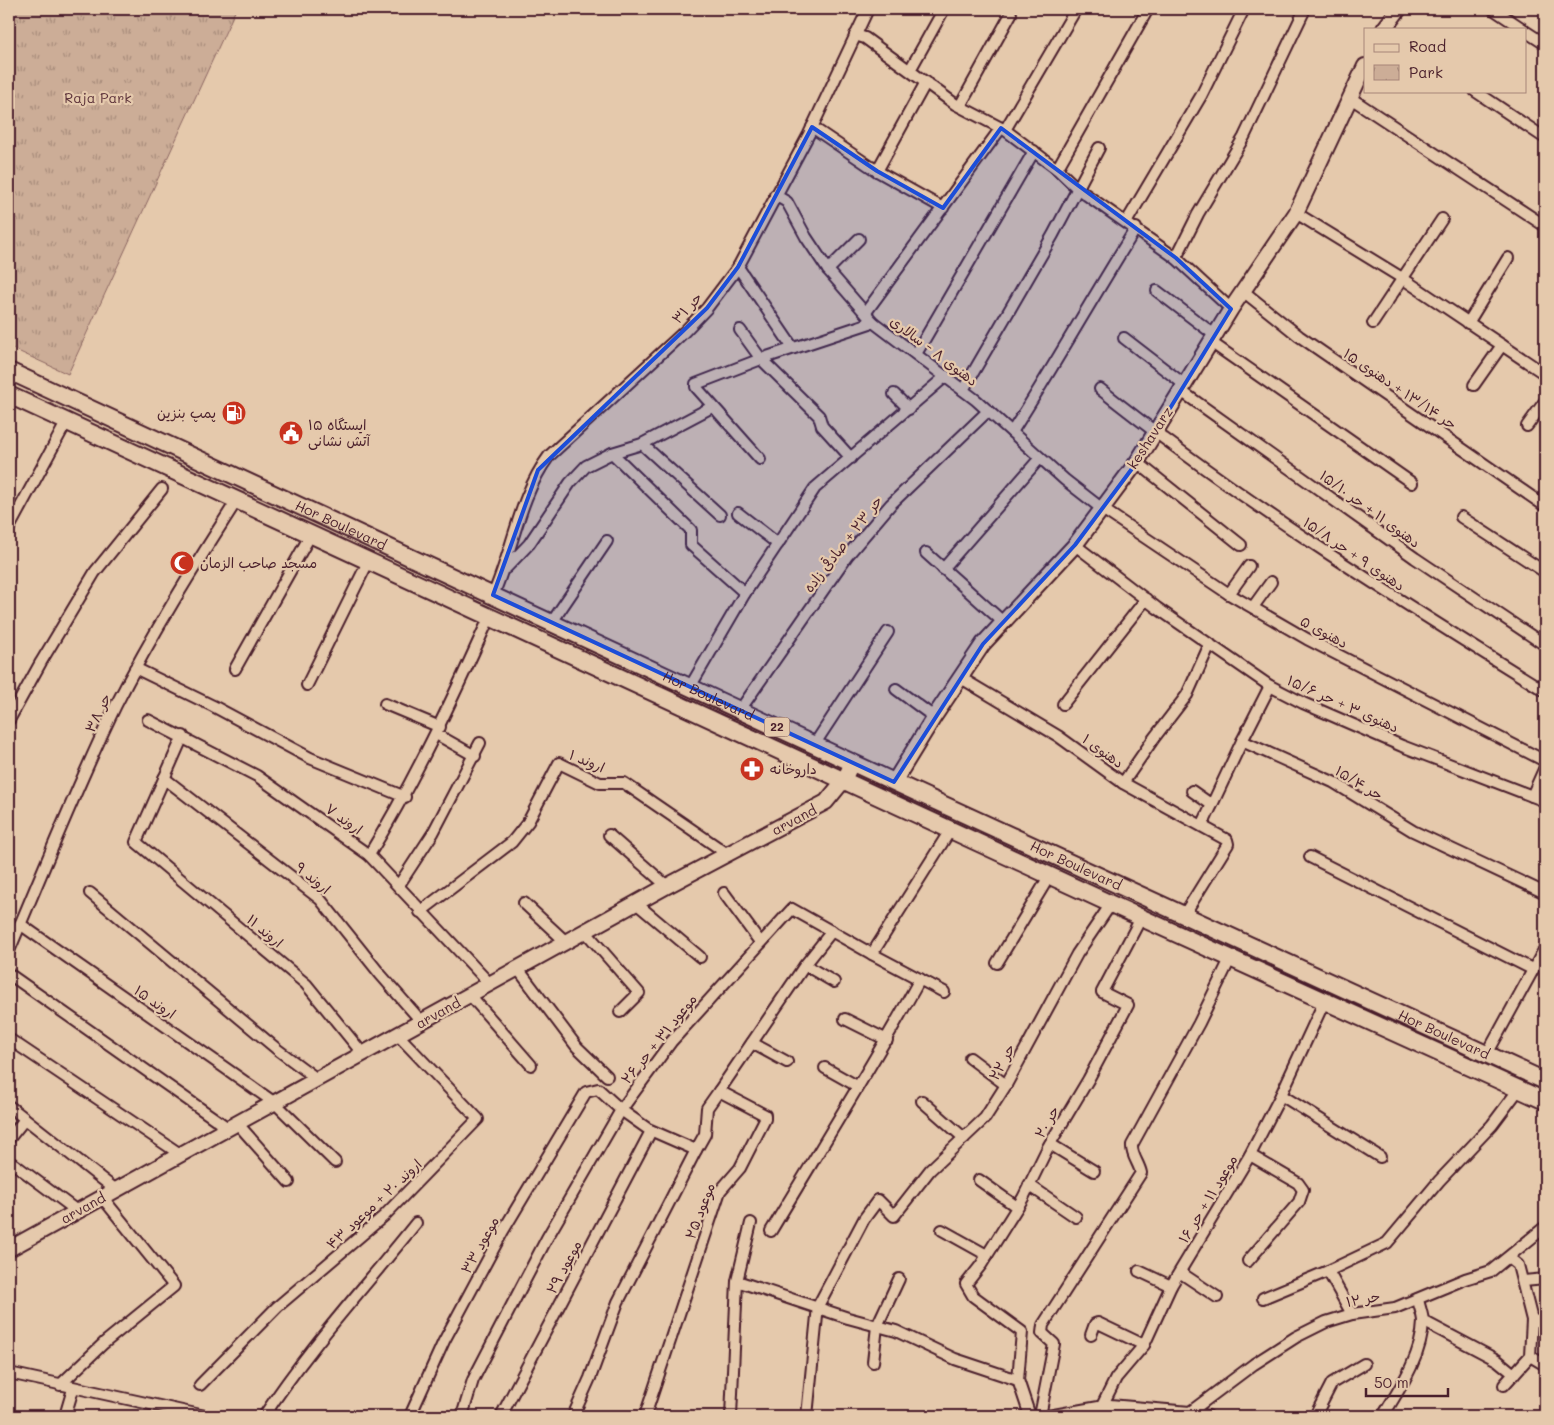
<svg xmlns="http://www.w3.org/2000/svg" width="1554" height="1425" font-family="Mali,'Playpen Sans Arabic',sans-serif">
<defs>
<pattern id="park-tufts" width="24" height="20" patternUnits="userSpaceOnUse" patternTransform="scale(1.25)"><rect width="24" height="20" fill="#ccad97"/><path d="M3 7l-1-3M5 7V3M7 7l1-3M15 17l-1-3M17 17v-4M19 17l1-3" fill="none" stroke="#a88c7b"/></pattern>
</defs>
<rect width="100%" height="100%" fill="#e5c9ac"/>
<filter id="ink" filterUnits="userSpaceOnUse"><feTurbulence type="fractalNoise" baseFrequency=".02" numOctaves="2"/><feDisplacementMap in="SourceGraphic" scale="10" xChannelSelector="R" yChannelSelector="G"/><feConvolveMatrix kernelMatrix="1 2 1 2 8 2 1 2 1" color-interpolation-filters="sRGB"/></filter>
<g filter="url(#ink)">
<polygon fill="url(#park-tufts)" stroke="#8b6661" points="9,9 236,9 68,374 9,347"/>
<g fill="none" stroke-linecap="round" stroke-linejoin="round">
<defs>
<g id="street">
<polyline points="1493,9 1523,29"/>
<polyline points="1525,31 1545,44"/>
<polyline points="855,35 865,38 955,104 1005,130 1057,169 1078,189 1176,258 1231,309"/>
<polyline points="910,70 944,9"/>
<polyline points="1475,91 1545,138"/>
<polyline points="1349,97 1545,226"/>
<polyline points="960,106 1011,14"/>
<polyline points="812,127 877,171 943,208"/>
<polyline points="1005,130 1076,9"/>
<polyline points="1057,169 1148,9"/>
<polyline points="877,171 926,82"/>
<polyline points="775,195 787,202 806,237 828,270 873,322 976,400 1065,480 1101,508 1229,594 1307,639 1545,761"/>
<polyline points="1296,213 1402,278 1545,374"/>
<polyline points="1127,221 1201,96 1244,9"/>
<polyline points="1176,258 1198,214 1244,137 1305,9"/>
<polyline points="738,267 793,348"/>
<polyline points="828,270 859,239"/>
<polyline points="1157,291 1216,336"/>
<polyline points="1243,291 1299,336 1545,506"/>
<polyline points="866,312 1001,128"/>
<polyline points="1373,323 1442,219"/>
<polyline points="1468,323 1508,258"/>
<polyline points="740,330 761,359 819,416 822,426 851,458"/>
<polyline points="1124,338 1185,385"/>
<polyline points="1212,343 1412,483"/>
<polyline points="916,354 1034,151"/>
<polyline points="1474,385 1502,345"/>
<path d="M1100 389C1240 501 1392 596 1545 691"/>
<polyline points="963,390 1053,235 1099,148"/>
<polyline points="1181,391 1415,558 1545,645"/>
<polyline points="894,394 909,409"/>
<polyline points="1527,426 1545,401"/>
<path d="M1012 432C1055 365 1094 295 1136 228"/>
<polyline points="642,444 720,515"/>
<polyline points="612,453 691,530 691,545 745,593"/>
<polyline points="760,459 696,387 696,384 761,359 873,322"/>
<polyline points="1137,462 1241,545"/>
<polyline points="738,513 778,544"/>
<polyline points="1461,517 1545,572"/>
<polyline points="9,528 67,421"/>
<polyline points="1075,545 1157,608 1270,686 1303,703 1402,746 1545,801"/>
<polyline points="926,553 1002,621"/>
<polyline points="506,568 529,544 570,483 586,466 612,453 642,444 712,407"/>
<polyline points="943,569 1040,458"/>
<polyline points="1229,594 1249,566"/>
<path d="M493 595C513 550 519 496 549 456L684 332 707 308 738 267 809 134 868 9"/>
<polyline points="1253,607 1271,582"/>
<polyline points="552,622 607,541"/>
<polyline points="135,668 213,706 310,758 405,797"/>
<polyline points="235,669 311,534"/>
<polyline points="961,678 1058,736 1123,783 1227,840 1228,844 1184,915"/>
<polyline points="307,685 369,560"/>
<polyline points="690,687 745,593 815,488 946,376"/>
<polyline points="896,689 934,717"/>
<polyline points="385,704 440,727"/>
<polyline points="1063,704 1146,599"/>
<polyline points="740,710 847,556 891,504 988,411"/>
<polyline points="9,720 41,662 95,572 162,489"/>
<polyline points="148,720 257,776 369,855 490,984"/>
<polyline points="436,734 475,756"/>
<polyline points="183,736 136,842 306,984 363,1054"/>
<polyline points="1242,741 1270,686"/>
<polyline points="814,745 888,632"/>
<polyline points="164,778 320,899 380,974 422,1022"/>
<polyline points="1123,783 1154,738 1187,695 1210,644"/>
<polyline points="1192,791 1212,805"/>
<polyline points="1532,796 1545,767"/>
<polyline points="1202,826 1242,741 1333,782 1413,831 1545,893"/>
<polyline points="609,835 667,886"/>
<path d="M369 855C416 778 453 698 490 616"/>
<polyline points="1310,857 1532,969"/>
<polyline points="399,885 433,833 480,743"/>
<polyline points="90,893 278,1050 317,1079"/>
<polyline points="724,893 760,942"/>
<polyline points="524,903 566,942"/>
<polyline points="637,904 700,957"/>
<polyline points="420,912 512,842 528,822 559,763 600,783 624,783 729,855"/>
<polyline points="20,924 275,1103 335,1162"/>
<polyline points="585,931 639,993 620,1012"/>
<path d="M9 951C44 869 77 785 116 705 152 634 194 567 237 500"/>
<polyline points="872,954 944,992"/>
<polyline points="997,963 1050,875"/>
<polyline points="805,965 834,982"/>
<polyline points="518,969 577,1047 607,1076"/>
<polyline points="9,974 228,1128"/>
<polyline points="470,995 531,1065"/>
<polyline points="845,1019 887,1040"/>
<polyline points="9,1039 180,1154"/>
<polyline points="752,1043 787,1062"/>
<polyline points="1487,1054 1545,948"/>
<polyline points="970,1058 1006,1085"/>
<polyline points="825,1068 857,1086"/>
<polyline points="719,1091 805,965 832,931"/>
<polyline points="1281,1095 1380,1157"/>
<polyline points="922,1101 964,1138"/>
<polyline points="9,1106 116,1190"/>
<polyline points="237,1123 289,1182"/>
<polyline points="9,1139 25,1119"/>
<polyline points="1050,1144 1094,1171"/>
<polyline points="14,1164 77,1211"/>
<polyline points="979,1180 1017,1207"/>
<polyline points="1029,1185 1076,1217"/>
<polyline points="942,1230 987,1255"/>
<path d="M771 1231C821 1147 873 1065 920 979"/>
<polyline points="1248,1261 1299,1202 1303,1190 1298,1183 1250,1155"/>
<polyline points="1139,1271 1171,1286"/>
<polyline points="1328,1271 1352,1314"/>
<polyline points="1181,1273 1217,1297"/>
<polyline points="737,1281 848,1318 896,1331 955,1359 1018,1380"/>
<polyline points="1524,1281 1545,1279"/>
<polyline points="1263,1298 1328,1271 1387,1243 1439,1181 1492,1125 1519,1089"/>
<polyline points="1532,1320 1545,1322"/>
<polyline points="1423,1321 1497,1360 1514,1374"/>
<polyline points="1091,1335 1095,1324 1098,1323 1144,1345"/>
<polyline points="1530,1356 1545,1365"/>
<polyline points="873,1362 877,1326 899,1279"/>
<polyline points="9,1373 205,1416"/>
<polyline points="60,1385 104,1343 174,1286 102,1197"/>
<polyline points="200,1385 277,1307 384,1216 478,1119 398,1035"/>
<polyline points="1504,1385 1530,1356 1532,1320 1518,1265 1509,1258"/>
<polyline points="1102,1406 1116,1378 1144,1345 1171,1286 1250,1155 1281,1095 1325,1000"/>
<polyline points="1190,1412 1254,1364 1296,1337 1326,1322 1352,1314 1395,1308 1465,1279 1491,1271 1545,1227"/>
<polyline points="65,1416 73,1389"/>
<path d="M264 1416C309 1347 365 1287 416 1223"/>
<polyline points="410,1416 444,1341 503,1231 586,1092 598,1089 621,1110 648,1129 696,1150 705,1134 707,1108 719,1091 765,1115 765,1119 740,1168 720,1191 645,1416"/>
<polyline points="462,1416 473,1380 513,1303 547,1238 621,1110 671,1042 792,909 872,954 951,829"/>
<polyline points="501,1416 651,1131"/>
<polyline points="573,1416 590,1378 618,1302 696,1150"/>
<polyline points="731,1416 737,1281 751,1223"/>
<polyline points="807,1416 818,1306 864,1219 878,1200 894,1216 930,1170 985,1118 1006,1085 1077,954 1111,904"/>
<polyline points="1030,1416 1018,1380 1022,1332 973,1296 966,1284 981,1265 1023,1198 1048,1147 1088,1080 1128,1005 1102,992 1142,916"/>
<path d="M1040 1416 1054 1344 1042 1333 1043 1325 1141 1173C1139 1163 1131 1155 1132 1145L1199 1023 1231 957"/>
<polyline points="1048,1416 1110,1405 1190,1412 1208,1416"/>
<polyline points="1315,1416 1332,1383 1364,1364"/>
<path d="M1383 1416C1400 1388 1422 1356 1423 1322 1423 1315 1419 1306 1418 1299"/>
</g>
<g id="secondary">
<polyline points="1384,29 1399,9"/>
<polyline points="894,782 934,717 983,644 1075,545 1137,462 1231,309 1296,213 1365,66"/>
<polyline points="9,1249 667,886 826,802 844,780 852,763"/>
</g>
<g id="primary">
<path id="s1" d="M9 371 894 782 1545 1081"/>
<polyline points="9,395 1111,904 1545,1101"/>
</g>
</defs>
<use href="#street" stroke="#4a1f2b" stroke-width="14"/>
<use href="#secondary" stroke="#4a1f2b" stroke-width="18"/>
<use href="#primary" stroke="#4a1f2b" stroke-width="20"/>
<use href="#street" stroke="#e5c9ac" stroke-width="10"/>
<use href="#secondary" stroke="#e5c9ac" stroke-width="14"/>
<use href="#primary" stroke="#e5c9ac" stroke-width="16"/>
</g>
</g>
<path fill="#1d4ed8" fill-opacity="0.2" stroke="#1d4ed8" stroke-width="4" stroke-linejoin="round" d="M812 127 877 171 943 208 1001 128 1176 258 1231 309 1137 462 1075 545 983 644 894 782 493 595 538 470 707 308 738 267Z"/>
<defs>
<symbol id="fuel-disc" viewBox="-11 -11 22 22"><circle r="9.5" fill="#c8321e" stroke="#e5c9ac"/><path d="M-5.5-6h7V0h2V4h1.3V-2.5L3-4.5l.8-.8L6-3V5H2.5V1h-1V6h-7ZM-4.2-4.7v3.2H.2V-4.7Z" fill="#fff"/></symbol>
<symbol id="civic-disc" viewBox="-11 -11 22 22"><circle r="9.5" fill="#c8321e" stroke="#e5c9ac"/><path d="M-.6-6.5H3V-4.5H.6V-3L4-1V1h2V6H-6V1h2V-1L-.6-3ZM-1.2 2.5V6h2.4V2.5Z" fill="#fff"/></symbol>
<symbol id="mosque-disc" viewBox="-11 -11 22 22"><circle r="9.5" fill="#c8321e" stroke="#e5c9ac"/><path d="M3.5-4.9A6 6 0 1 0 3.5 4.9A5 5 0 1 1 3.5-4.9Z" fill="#fff"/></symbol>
<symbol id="pharmacy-disc" viewBox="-11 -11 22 22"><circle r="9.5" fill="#c8321e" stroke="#e5c9ac"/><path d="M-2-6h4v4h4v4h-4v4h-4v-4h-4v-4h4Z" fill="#fff"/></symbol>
</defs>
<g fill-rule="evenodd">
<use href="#fuel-disc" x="220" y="399" width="28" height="28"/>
<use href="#civic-disc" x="277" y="419" width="28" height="28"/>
<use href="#mosque-disc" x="168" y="549" width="28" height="28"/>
<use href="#pharmacy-disc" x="738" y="755" width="28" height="28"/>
</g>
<g text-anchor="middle" stroke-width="4.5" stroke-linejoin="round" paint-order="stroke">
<rect fill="#e5c9ac" stroke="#785252" stroke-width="1" x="764.5" y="717.5" width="25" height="19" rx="4"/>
<g font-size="12" font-weight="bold" fill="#4a1f2b">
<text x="777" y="731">22</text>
</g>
<g font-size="14" fill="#5e343b" stroke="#e5c9ac">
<text x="98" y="103">Raja Park</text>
</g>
<g font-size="14" fill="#4a1f2b" stroke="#e5c9ac">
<text transform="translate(687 308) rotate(-47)" y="5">حر ۳۱</text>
<text transform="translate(934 351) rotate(37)" y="5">دهنوی ۸ - سالاری</text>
<text transform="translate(1400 389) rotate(34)" y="5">حر ۱۳/۱۴ + دهنوی ۱۵</text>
<text transform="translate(1150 438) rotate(-57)" y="5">keshavarz</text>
<text transform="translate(1370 509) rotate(36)" y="5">دهنوی ۱۱ + حر ۱۵/۱۰</text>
<text dy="5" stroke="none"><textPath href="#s1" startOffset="366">Hor Boulevard</textPath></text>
<text transform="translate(843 544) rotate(-52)" y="5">حر ۲۳ + صادقی زاده</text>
<text transform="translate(1354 554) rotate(34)" y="5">دهنوی ۹ + حر ۱۵/۸</text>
<text transform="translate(1324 632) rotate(28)" y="5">دهنوی ۵</text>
<text dy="5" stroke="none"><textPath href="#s1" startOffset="771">Hor Boulevard</textPath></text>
<text transform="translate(1343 704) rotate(24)" y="5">دهنوی ۳ + حر ۱۵/۶</text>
<text transform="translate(98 713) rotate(-65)" y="5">حر ۳۸</text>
<text transform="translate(1103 751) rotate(36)" y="5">دهنوی ۱</text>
<text transform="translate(587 761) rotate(23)" y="5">اروند ۱</text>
<text transform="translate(1359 783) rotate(31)" y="5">حر ۱۵/۴</text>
<text transform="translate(344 819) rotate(36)" y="5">اروند ۷</text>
<text transform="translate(794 820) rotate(-28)" y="5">arvand</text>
<text dy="5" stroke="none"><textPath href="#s1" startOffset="1176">Hor Boulevard</textPath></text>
<text transform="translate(313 878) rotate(40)" y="5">اروند ۹</text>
<text transform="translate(265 931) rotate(40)" y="5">اروند ۱۱</text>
<text transform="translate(155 1002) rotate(35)" y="5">اروند ۱۵</text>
<text transform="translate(438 1013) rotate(-29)" y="5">arvand</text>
<text dy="5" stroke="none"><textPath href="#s1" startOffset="1581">Hor Boulevard</textPath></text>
<text transform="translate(659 1039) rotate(-51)" y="5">موعود ۳۱ + حر ۲۶</text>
<text transform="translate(1002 1062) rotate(-62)" y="5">حر ۲۲</text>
<text transform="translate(1047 1122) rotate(-60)" y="5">حر ۲۰</text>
<text transform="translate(1208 1199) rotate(-59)" y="5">موعود ۱۱ + حر ۱۶</text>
<text transform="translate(374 1204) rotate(-43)" y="5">اروند ۲۰ + موعود ۴۳</text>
<text transform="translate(83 1208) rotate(-29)" y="5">arvand</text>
<text transform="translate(700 1211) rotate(-69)" y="5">موعود ۲۵</text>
<text transform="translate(480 1245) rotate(-61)" y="5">موعود ۳۳</text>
<text transform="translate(564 1267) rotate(-62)" y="5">موعود ۲۹</text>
<text transform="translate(1363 1299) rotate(-10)" y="5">حر ۱۲</text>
</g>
<g font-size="14" fill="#4a1f2b" stroke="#e5c9ac" text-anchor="start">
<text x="216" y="418" text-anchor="end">پمپ بنزین</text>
<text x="308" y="430">ایستگاه ۱۵<tspan x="308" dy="16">آتش نشانی</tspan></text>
<text x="200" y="568">مسجد صاحب الزمان</text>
<text x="770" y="774">داروخانه</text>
</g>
</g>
<rect width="1554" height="1425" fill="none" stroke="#e5c9ac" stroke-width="30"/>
<rect x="15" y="15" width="1524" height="1395" fill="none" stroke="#4a1f2b" stroke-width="2" filter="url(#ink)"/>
<rect x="1364" y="28" width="162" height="65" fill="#e5c9ac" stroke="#a78578"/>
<rect x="1374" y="44" width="25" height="8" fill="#e5c9ac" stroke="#a78578"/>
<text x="1409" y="52" font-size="15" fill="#4a1f2b">Road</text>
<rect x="1374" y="65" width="25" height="15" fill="url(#park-tufts)" stroke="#a78578"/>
<text x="1409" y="78" font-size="15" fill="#4a1f2b">Park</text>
<path d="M1366 1388v8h82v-8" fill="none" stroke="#4a1f2b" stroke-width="2.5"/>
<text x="1374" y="1388" font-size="15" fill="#4a1f2b" stroke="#e5c9ac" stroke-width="4" paint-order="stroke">50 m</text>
</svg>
